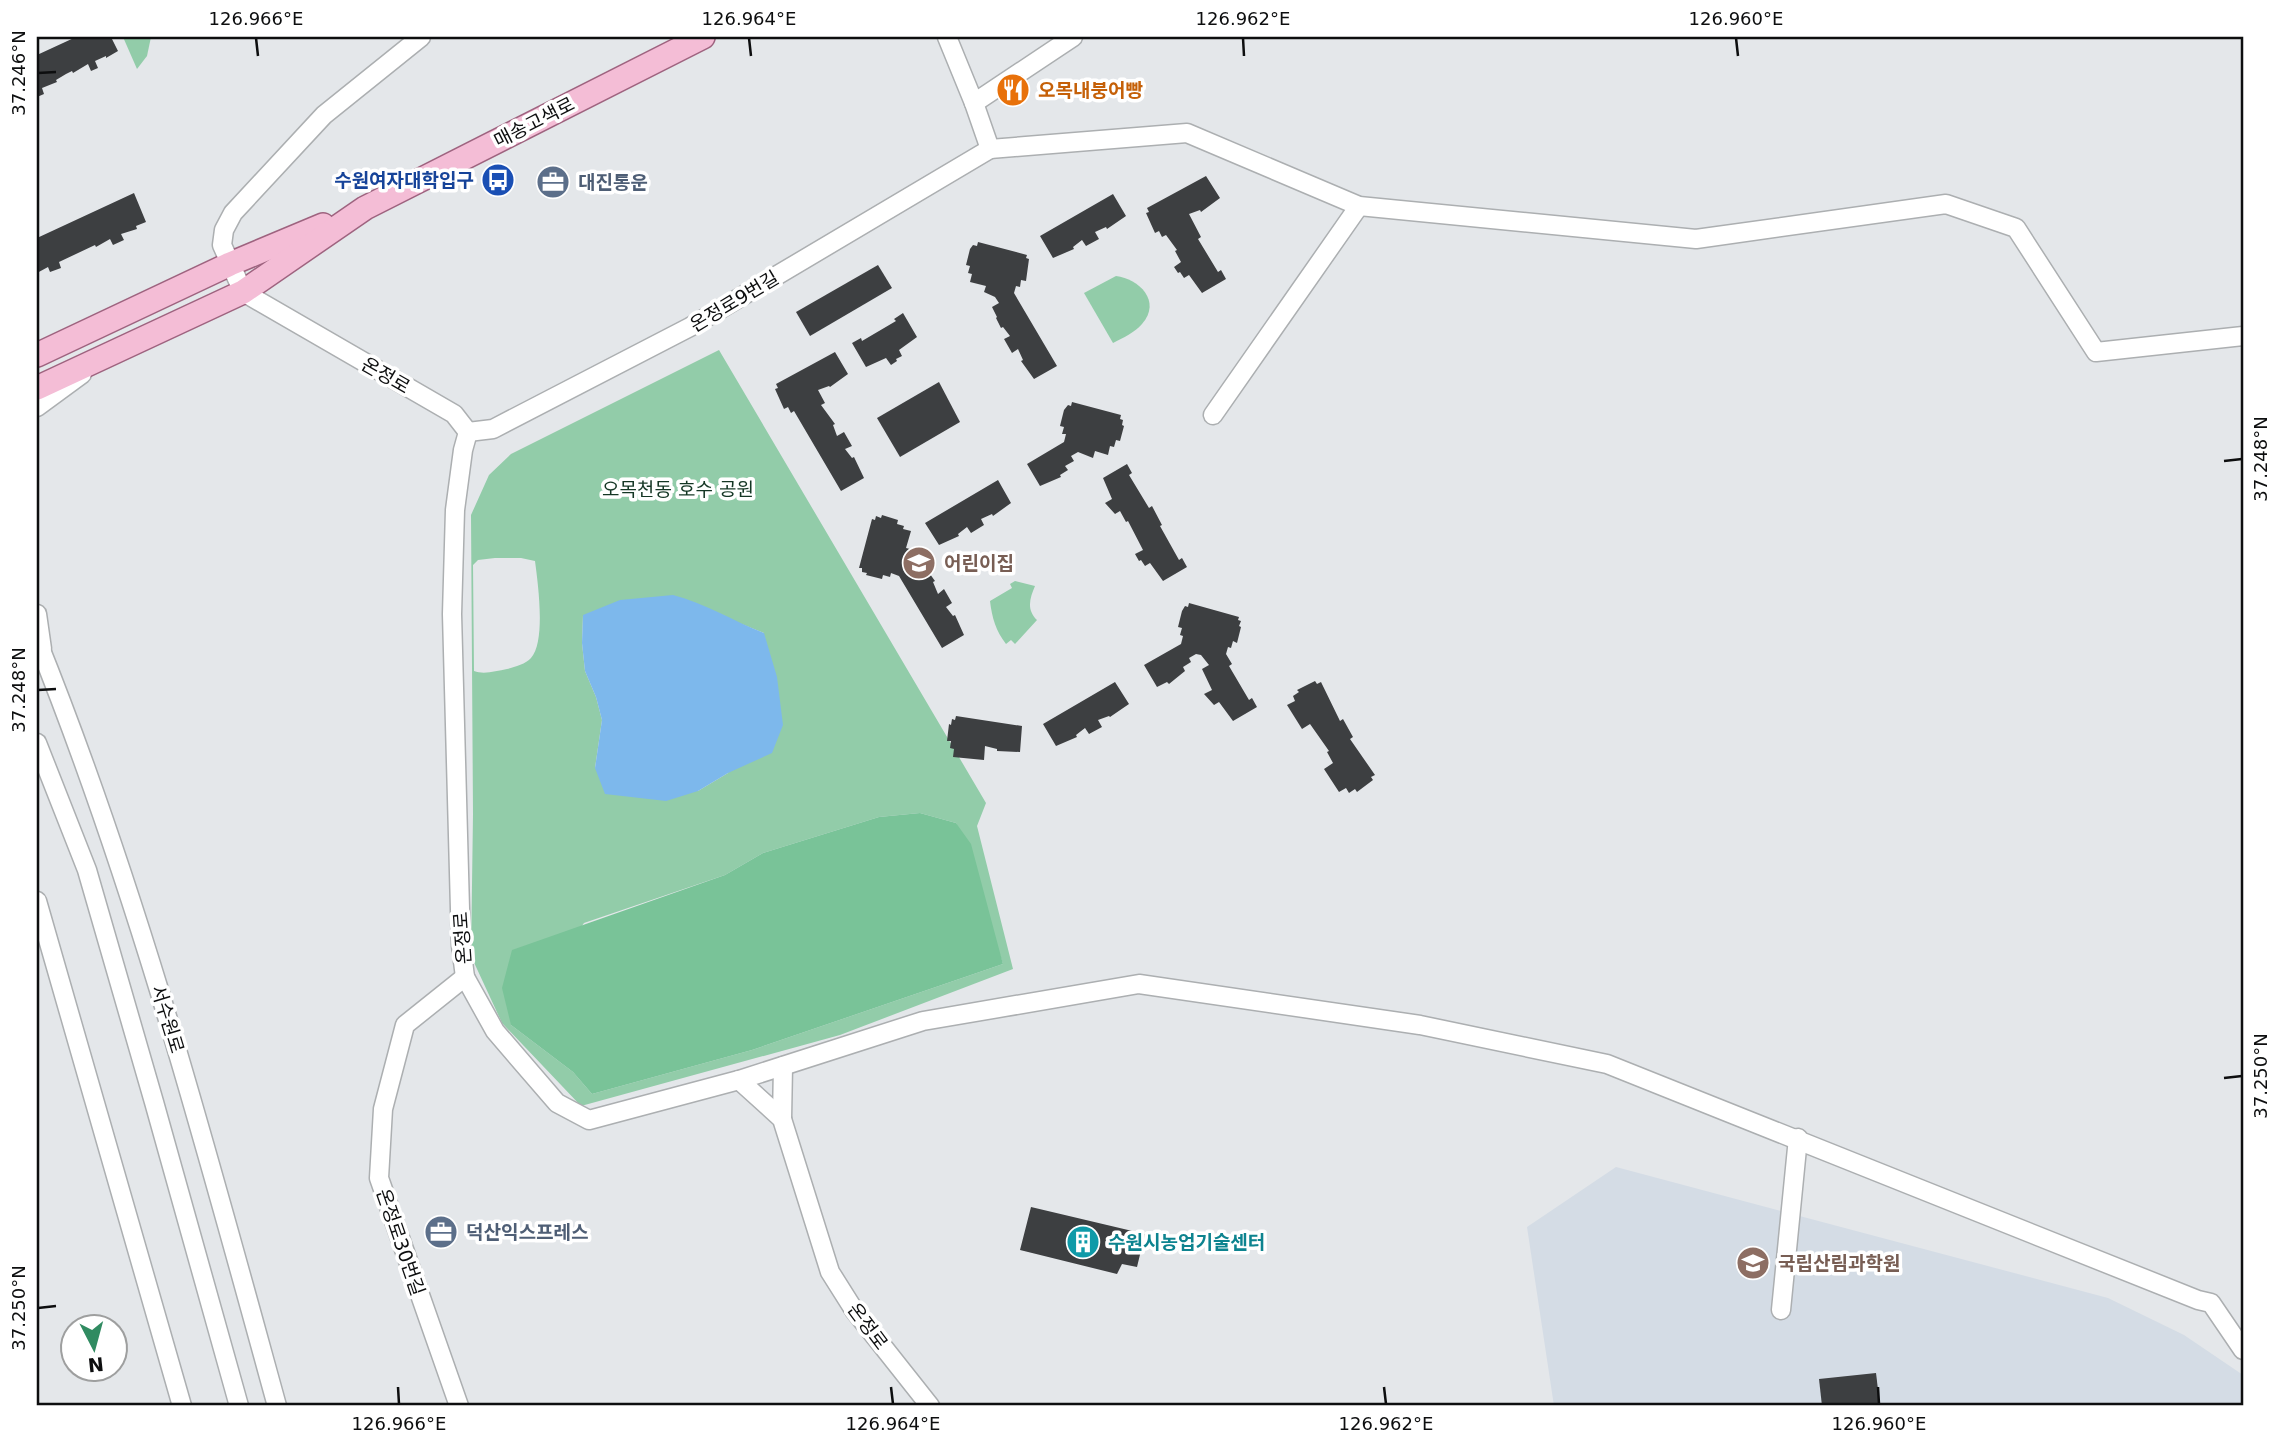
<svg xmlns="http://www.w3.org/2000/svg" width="2280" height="1443" font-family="'DejaVu Sans','Noto Sans KR',sans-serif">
<rect width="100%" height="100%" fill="#e4e7ea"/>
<polygon fill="#d4dce5" points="1616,1167 2108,1298 2184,1335 2243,1375 2243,1406 1554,1406 1527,1227"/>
<g fill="#92cca9" fill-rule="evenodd">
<polygon points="123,37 151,37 147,56 137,69"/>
<path d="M1116 276C1139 279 1162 301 1142 324 1135 332 1123 338 1113 343L1084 293Z"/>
<path d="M719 350 986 803 977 826 1013 969 840 1035 581 1106 502 1023 471 956 473 814 471 515 489 475 511 454ZM495 558H521L535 561C538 584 546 641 531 658 526 664 514 667 507 669 496 671 484 675 474 671L473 565 478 560ZM583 615 739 623 764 633 728 773 698 791 595 768 602 720 596 697 585 671 582 643ZM920 813 956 823 1003 964 752 1050 592 1094 573 1072 511 1025 584 923 725 875 763 853 879 817Z"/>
<path d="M1015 581 1035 586C1030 598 1026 609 1037 620L1015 644 1011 640 1006 644C996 631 992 618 990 601L1012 588 1010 584Z"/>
</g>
<polygon fill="#79c398" points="920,813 956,823 971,844 1003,964 752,1050 592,1094 573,1072 511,1025 502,988 512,950 725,875 763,853 879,817"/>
<path fill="#7db8ec" d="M673 595C705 603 733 621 764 633L777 677 783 725 772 753 728 773 698 791 666 801 605 794 595 768 602 720 596 697 585 671 582 643 583 615 620 600Z"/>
<g fill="#3d3f41">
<polygon points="76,37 111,37 118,51 106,58 106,56 95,61 98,68 91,71 88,64 73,73 72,71 66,74 56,80 57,82 42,88 44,94 37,97 37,55"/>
<polygon points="1206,176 1220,198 1201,212 1200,210 1189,214 1201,237 1198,239 1218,272 1221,270 1226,279 1202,293 1189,275 1184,278 1180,272 1178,273 1174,267 1181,262 1175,251 1177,250 1166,235 1162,237 1159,231 1155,233 1146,213 1149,212 1147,208"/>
<polygon points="134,193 146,222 136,226 137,229 121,234 124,240 113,245 110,239 96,247 95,245 59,262 61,268 50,272 48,267 37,273 37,238"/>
<polygon points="1113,194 1126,216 1107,229 1106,227 1095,232 1099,239 1086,246 1082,240 1073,247 1074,249 1053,258 1040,236"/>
<polygon points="978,242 1027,255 1026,258 1029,259 1026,281 1021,280 1020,287 1016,286 1014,293 1057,366 1034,379 1021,361 1023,360 1018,349 1012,353 1004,339 1010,336 1003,327 1001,328 996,318 997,317 992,307 999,303 995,297 984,292 986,286 970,282 972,274 968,273 970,266 966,265 970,249 973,245 977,246"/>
<polygon points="878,265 892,288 810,336 796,312"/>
<polygon points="903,313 917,337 899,350 902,356 896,359 897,361 891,365 886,358 866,367 852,343 861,338 862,341 896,321 894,319"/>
<polygon points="835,352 848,374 830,387 829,386 818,390 825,403 821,405 835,424 833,425 837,436 844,432 852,446 845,449 852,458 854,457 864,478 841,491 794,411 791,413 788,407 784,409 775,389 778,388 776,384"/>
<polygon points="939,382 960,422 900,457 877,418"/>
<polygon points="1072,402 1121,415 1120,419 1123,420 1122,425 1124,426 1120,441 1116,440 1114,447 1110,446 1108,455 1095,451 1093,458 1078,452 1071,456 1074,461 1065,466 1068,470 1060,475 1061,477 1040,486 1027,464 1064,442 1066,434 1062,434 1064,427 1060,426 1064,410 1068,405 1071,406"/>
<polygon points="1127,464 1132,473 1129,475 1149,508 1152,506 1162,525 1160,526 1179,560 1182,558 1187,567 1163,581 1150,563 1145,566 1141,560 1139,561 1135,554 1143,550 1128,521 1126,522 1120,511 1115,514 1105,503 1112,499 1103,478"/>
<polygon points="998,480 1011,503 993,516 992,514 981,519 984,525 971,533 967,527 958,534 959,536 939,545 925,523"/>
<polygon points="882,515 898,520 897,524 904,526 903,529 911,531 906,548 914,550 911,561 915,567 922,563 935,581 933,582 938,594 944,589 952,603 946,607 953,616 955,615 964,635 942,648 899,576 891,573 890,577 883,575 882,579 866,575 867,573 862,572 862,568 859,568 872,519 875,520 876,516 881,518"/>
<polygon points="1189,603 1239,617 1238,620 1241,621 1239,626 1241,627 1237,643 1233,641 1231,648 1228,647 1226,654 1232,664 1229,666 1249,700 1252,698 1257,707 1233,721 1219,702 1214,705 1204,694 1212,690 1202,669 1209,665 1201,655 1196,654 1189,658 1191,662 1183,667 1185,671 1169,684 1167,682 1157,687 1144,665 1181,644 1183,636 1180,635 1182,628 1178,627 1182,611 1185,606 1188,607"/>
<polygon points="1315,681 1317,684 1321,682 1340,721 1343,719 1353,737 1350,739 1375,775 1371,777 1373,780 1357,792 1355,789 1349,793 1346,788 1339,792 1324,769 1333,763 1327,752 1329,751 1310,724 1302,729 1287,705 1295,701 1293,696 1299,692 1297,690"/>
<polygon points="1115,682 1129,704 1110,717 1109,716 1098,720 1102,727 1089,734 1085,728 1076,735 1077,737 1056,746 1043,724"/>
<polygon points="956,716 1022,726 1020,752 997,751 997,749 985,746 984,760 953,757 954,749 950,748 951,741 947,741 949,724 951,725 952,719 955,720"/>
<polygon points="1031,1207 1145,1234 1137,1267 1122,1264 1117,1274 1020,1250"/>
<polygon points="1876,1373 1880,1406 1822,1406 1819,1379"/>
</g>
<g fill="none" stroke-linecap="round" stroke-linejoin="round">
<defs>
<g id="minor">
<polyline points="421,37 324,115 233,213 224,230 222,245 243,292 454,414 468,432 463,450 455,510 452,614 461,946 465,977 495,1031 557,1103 589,1120 739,1080 923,1021 1139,984 1420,1025 1607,1064 2198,1300 2211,1303 2243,1350"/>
<polyline points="947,37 974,103 1073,37"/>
<polyline points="974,103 990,149 1187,133 1359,206 1696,239 1946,204 2016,228 2096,352 2243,336"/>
<polyline points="37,407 82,374"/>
<polyline points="1213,415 1359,206"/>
<polyline points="468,432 493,429 690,327 990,149"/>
<polyline points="37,614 42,649"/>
<path d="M37 640C137 888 206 1148 277 1406"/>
<polyline points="37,743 87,870 154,1102 239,1406"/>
<polyline points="37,901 182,1406"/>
<polyline points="739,1080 782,1119 830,1272 854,1310 930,1406"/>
<polyline points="782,1119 783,1066"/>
<polyline points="1781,1310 1798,1138"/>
<polyline points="459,1406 379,1178 383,1109 405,1025 465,977"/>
</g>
<g id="major">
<polyline points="37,355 230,264 323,225"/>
<polyline points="37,388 243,292 365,208 703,37"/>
</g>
</defs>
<use href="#minor" stroke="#acafb1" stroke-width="21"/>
<use href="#major" stroke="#9e637f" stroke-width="26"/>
<use href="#minor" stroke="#fff" stroke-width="18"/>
<use href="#major" stroke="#f4bdd6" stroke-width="23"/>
</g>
<path fill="none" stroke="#0d0e0f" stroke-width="2.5" d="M256 38 258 56M749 38 751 56M1243 38 1244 56M1736 38 1738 56M38 73 56 72M2224 461 2242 459M38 690 56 689M2224 1078 2242 1076M38 1308 56 1306M398 1387 399 1404M891 1387 893 1404M1384 1387 1386 1404M1878 1387 1879 1404"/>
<defs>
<symbol id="restaurant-disc" viewBox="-11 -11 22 22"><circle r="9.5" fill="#e8710a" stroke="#fff"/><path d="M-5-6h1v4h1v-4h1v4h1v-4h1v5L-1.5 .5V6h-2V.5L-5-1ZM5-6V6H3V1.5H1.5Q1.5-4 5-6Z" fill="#fff"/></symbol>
<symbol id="bus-disc" viewBox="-11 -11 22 22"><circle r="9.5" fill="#1a4fb4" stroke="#fff"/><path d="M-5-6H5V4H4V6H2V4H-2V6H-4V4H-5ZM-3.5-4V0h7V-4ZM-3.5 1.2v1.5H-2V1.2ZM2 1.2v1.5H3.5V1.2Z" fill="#fff"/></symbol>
<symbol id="office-disc" viewBox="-11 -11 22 22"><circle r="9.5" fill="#5c6f8a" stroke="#fff"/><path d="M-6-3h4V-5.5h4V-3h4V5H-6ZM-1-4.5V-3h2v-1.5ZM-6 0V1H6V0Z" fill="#fff"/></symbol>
<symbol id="school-disc" viewBox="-11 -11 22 22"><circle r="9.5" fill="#8d6e63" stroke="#fff"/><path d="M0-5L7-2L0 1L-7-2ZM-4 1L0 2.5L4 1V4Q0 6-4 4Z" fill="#fff"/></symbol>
<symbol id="building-disc" viewBox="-11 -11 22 22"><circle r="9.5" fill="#0f9aa8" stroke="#fff"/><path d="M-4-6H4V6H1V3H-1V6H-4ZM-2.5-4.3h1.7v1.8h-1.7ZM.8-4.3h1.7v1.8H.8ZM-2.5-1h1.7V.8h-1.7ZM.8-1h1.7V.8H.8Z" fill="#fff"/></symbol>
</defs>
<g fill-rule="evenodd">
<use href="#restaurant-disc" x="994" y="71" width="38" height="38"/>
<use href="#bus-disc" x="479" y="161" width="38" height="38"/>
<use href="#office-disc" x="534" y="163" width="38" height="38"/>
<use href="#school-disc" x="900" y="544" width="38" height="38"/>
<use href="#office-disc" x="422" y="1213" width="38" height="38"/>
<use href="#building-disc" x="1064" y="1223" width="38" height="38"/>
<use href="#school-disc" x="1734" y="1244" width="38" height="38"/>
</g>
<g text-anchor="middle" stroke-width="7" stroke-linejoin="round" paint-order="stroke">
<g font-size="19" font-weight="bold" fill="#c56008" stroke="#fff" text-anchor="start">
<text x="1038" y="97">오목내붕어빵</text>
</g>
<g font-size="19" fill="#0d0e0f" stroke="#fff">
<text transform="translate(534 122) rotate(-27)" y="7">매송고색로</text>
<text transform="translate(734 301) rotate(-31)" y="7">온정로9번길</text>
<text transform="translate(386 375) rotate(30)" y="7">온정로</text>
<text transform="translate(462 938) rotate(-94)" y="7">온정로</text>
<text transform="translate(168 1019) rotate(73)" y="7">서수원로</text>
<text transform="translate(401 1242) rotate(71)" y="7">온정로30번길</text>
<text transform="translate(868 1326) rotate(53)" y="7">온정로</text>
</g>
<g font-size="19" font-weight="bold" fill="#164399" stroke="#fff" text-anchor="end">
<text x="474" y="187">수원여자대학입구</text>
</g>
<g font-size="19" font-weight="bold" fill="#4e5e75" stroke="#fff" text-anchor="start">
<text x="578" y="189">대진통운</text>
<text x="466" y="1239">덕산익스프레스</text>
</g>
<g font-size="19" fill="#143624" stroke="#fff">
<text x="678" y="496">오목천동 호수 공원</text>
</g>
<g font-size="19" font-weight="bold" fill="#785e54" stroke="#fff" text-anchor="start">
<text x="944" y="570">어린이집</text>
<text x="1778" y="1270">국립산림과학원</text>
</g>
<g font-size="19" font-weight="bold" fill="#0d838f" stroke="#fff" text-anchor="start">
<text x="1108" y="1249">수원시농업기술센터</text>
</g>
</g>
<rect width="2280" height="1443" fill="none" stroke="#ffffff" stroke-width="77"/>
<g transform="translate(94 1348) rotate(174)"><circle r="33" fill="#ffffff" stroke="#9e9f9f" stroke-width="2"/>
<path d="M0-5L12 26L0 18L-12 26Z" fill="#308b61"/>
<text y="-10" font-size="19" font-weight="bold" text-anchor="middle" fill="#0d0e0f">N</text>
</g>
<rect x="38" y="38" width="2204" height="1366" fill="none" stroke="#0d0e0f" stroke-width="2.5"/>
<g font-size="18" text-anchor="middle" fill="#0d0e0f">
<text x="256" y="25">126.966°E</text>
<text x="749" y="25">126.964°E</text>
<text x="1243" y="25">126.962°E</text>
<text x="1736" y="25">126.960°E</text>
<text transform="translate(19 73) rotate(-90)" y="6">37.246°N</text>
<text transform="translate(2261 459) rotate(-90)" y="6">37.248°N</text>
<text transform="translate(19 690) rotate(-90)" y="6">37.248°N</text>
<text transform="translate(2261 1076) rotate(-90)" y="6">37.250°N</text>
<text transform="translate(19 1308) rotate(-90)" y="6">37.250°N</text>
<text x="399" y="1430">126.966°E</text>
<text x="893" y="1430">126.964°E</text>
<text x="1386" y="1430">126.962°E</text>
<text x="1879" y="1430">126.960°E</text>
</g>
</svg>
